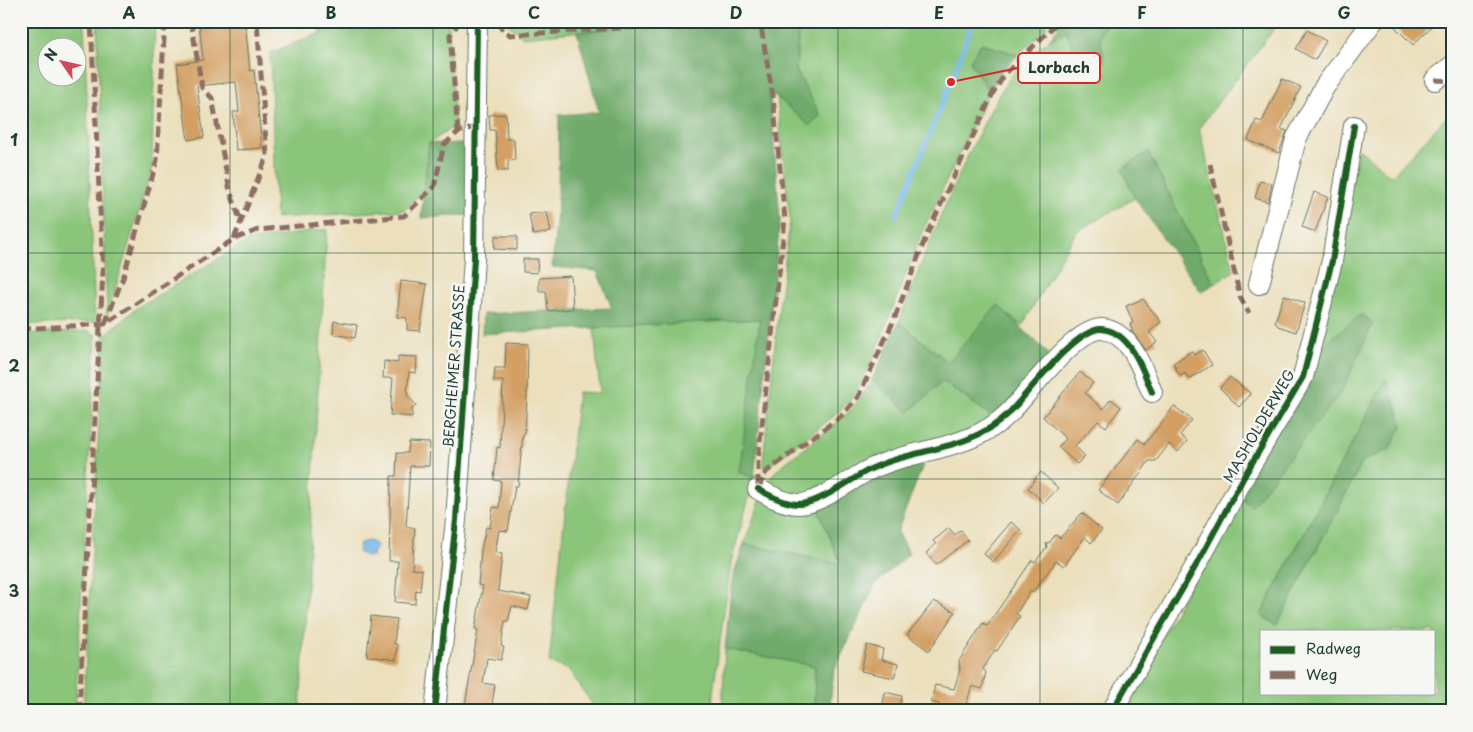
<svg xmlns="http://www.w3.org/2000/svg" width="1473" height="732" font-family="'Playpen Sans',sans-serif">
<rect width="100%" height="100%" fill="#f6f6f2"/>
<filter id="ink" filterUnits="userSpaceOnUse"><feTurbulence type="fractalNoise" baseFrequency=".02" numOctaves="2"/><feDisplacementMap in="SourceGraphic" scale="10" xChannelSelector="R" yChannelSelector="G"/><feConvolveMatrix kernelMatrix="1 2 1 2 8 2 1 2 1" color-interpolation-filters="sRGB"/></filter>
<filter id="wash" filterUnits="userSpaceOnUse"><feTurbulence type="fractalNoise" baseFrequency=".0096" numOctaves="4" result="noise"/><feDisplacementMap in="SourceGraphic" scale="20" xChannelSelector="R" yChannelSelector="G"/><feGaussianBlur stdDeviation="1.12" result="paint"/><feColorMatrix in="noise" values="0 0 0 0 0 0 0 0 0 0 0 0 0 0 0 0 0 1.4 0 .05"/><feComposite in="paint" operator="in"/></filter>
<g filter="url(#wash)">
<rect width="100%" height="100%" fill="#ebdfbc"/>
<g fill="#8ac57a" stroke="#548157" fill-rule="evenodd">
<path d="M21 21H84L95 322 21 325ZM48 48H78V78H48Z"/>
<polygon points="97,21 155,21 152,168 107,316"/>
<polygon points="319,21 448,21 455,126 429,143 424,189 405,210 276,218 270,53 321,33"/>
<polygon points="504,21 679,21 523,37"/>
<polygon points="799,21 1046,21 1046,28 1018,55 982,43 970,61 989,92 922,232 875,354 855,395 838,413 765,469 763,462 778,316 790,221 777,97 810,126 820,115 796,70"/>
<path d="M1107 21H1280L1199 128 1234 271 1214 284 1148 152 1122 169 1135 198 1076 232 1022 326 998 306 948 362 899 322C923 258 948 194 979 133 992 108 1003 83 1023 62 1035 49 1050 39 1066 31L1083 72 1104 61 1100 35Z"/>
<path d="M1452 111V711H1122L1238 495 1252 506 1317 350 1358 148 1391 177ZM1386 379 1390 449 1363 461 1277 625 1261 614ZM1262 631H1434V693H1262Z"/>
<polygon points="327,229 300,711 83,711 104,336 138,307 248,241"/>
<polygon points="761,319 739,472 754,478 731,563 713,692 712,711 597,711 569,670 549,662 578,392 600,393 594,328"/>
<polygon points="88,331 96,335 75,711 21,711 21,334"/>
<path d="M872 380 909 412 942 381 997 420 798 501 771 487 769 480 772 475C808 440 847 426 872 380Z"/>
<polygon points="760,501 816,504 841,564 744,544"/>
<polygon points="725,649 815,666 814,711 722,711"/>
</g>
<g fill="#6faa6a" stroke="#47744f">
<polygon points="679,21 799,21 796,70 820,115 810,126 777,97 770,96 780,220 754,478 739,472 760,319 482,334 483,314 612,308 597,271 552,267 558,202 559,115 599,112 577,32"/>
<polygon points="1060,21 1107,21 1100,35 1104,61 1083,73 1066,31 1049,40 1059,26"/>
<polygon points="981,43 1018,55 1002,71 989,92 970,61"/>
<polygon points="429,143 470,144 469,215 421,218"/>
<polygon points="1148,152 1214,284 1201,292 1135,198 1122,169"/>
<polygon points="998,305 1053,358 997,420 943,381 909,412 872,380 899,322 948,362"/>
<polygon points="1362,314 1373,323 1343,389 1251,507 1238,495 1317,350"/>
<polygon points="1386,379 1403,425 1390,449 1363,461 1277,625 1261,615"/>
<polygon points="926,457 897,532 909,554 875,585 834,671 829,711 814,711 815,666 725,649 732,579 744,544 841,564 816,504 870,473"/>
</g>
<polygon fill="#77b9ec" stroke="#4b7b90" points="369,541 378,546 372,553 373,556 366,556 358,552 360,543"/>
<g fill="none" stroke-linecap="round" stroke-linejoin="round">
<polyline stroke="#77b9ec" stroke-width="4.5" points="896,216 951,82 973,21"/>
</g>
<g id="blocks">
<g fill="#d39f62">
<polygon points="199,21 245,21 250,71 254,70 262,148 236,150 233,112 239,112 236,82 197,86 204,137 188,140 177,64 203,60"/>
<polygon points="1389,21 1437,21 1413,45"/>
<polygon points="1307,30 1326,41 1315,60 1296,49"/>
<polygon points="1282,79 1301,87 1281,129 1287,131 1279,153 1248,140 1256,120 1262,122"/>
<polygon points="506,114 507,139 514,139 515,160 508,161 508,171 498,171 495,130 490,130 489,115"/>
<polygon points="1260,181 1272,184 1268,202 1255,198"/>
<polygon points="1314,192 1328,197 1315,232 1302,227"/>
<polygon points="547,212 551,232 533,235 529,214"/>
<polygon points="495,236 517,236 517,250 494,249"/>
<polygon points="523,259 538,259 537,273 523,272"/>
<polygon points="571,276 573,309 548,311 546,291 539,291 539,278"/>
<polygon points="401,281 427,284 420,331 407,330 407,318 397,317"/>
<polygon points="1284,295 1305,303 1296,332 1278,326 1275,322"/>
<polygon points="1143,299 1161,322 1149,332 1157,342 1146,350 1133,333 1130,324 1133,323 1126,306"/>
<polygon points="334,321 357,325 355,338 333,334"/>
<polygon points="506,343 528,344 527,396 525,434 523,434 518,486 515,486 508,531 499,530 495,552 502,554 498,591 531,597 528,610 512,606 508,621 505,621 501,646 504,647 501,660 487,658 483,683 495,685 491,711 464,711 478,630 475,629 483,586 478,585 481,551 486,527 490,528 493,507 499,508 501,481 494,480 497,447 500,448 503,381 494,381 495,368 505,368"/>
<polygon points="1203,350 1212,365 1189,379 1185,373 1180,376 1173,363 1192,351 1194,355"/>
<polygon points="398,356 417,357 416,373 409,372 407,395 416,405 412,409 412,417 390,415 393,378 383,378 384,361 398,363"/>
<polygon points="1080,372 1093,383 1085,393 1103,409 1111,399 1121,407 1106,427 1098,421 1075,446 1085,456 1077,464 1058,447 1066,439 1043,417"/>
<polygon points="1230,377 1251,394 1239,407 1220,388"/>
<polygon points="1174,406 1192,420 1180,435 1187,441 1178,452 1169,444 1156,461 1149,461 1118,505 1098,490 1138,439 1145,444"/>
<polygon points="409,442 430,443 429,466 410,466 406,527 415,528 412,569 422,570 420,591 416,590 415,604 395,602 398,561 389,561 391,476 396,476 397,453 408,453"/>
<polygon points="1041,472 1058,488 1044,503 1028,488"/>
<polygon points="1082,513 1102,530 1091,543 1085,537 1064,566 1056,561 1033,592 1031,590 1016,614 1020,616 997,651 995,650 983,669 986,672 982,689 972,686 964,711 938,711 939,704 931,702 935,685 954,689 960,670 959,661 983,623 987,626 1032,560 1035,562 1047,547 1046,543 1050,542 1055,535 1060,538"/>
<polygon points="1011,522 1021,530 993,562 984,554"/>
<polygon points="949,528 955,535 961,530 968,540 936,565 926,553 936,544 933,541"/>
<polygon points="934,601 955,612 929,651 907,635"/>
<polygon points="371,616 397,619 394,644 397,644 396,660 367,656"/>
<polygon points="867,645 883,649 881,660 898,664 894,678 861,671"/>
<polygon points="885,692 902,696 899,711 882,708"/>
</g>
</g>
</g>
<g filter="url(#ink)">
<use href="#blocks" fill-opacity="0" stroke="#667664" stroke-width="1"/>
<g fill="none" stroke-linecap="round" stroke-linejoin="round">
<defs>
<g id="minor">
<polyline points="1435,80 1452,66"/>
<polyline points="1259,284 1296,139 1325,86 1373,21"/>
<path d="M758 489C770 496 783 503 797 504 815 506 849 481 865 472 911 447 968 453 1008 414 1027 395 1076 327 1102 329 1131 332 1142 369 1152 392"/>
<polyline points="435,711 456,520 474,259 477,21"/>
<polyline points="1112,711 1198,562 1246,473 1303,377 1332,261 1354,126"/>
</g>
</defs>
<use href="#minor" stroke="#667664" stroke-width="22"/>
<use href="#minor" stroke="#fff" stroke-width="20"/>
<g stroke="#8d6e63" stroke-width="5" stroke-dasharray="10 5" stroke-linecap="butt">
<polyline points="191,21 202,88 212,98 230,191 241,222"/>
<polyline points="498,21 501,28 510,35 730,21"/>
<polyline points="1435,80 1452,81"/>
<polyline points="458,132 450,35 460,21"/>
<polyline points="1210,164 1240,297 1249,313"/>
<polyline points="234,239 267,156 257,21"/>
<polyline points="105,324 124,275 157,160 165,21"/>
<polyline points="21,329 105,324 234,239 258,230 404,216 434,187 444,145 458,132 475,127"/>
<polyline points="758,486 758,460 785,220 773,97 760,21"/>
<polyline points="758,489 766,472 841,416 858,397 894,320 927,234 993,93 1005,74 1055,25 1055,21"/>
<polyline points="79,711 103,272 91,21"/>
</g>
<defs>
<g id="cycleway">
<path d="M758 489C770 496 783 503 797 504 815 506 849 481 865 472 911 447 968 453 1008 414 1027 395 1076 327 1102 329 1131 332 1142 369 1152 392"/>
<polyline points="435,711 456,520 474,259 477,21"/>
<polyline points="1112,711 1198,562 1246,473 1303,377 1332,261 1354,126"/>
</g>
</defs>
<use href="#cycleway" stroke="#f6f6f2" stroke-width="9"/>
<use href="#cycleway" stroke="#1b5e20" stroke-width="6"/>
</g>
</g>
<path fill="none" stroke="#1f3d34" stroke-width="1" stroke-opacity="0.55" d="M230 21V711M433 21V711M635 21V711M838 21V711M1040 21V711M1243 21V711M21 253H1452M21 479H1452"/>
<g text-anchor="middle" stroke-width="5" stroke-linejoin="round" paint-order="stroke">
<g font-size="14" fill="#1f3d34" stroke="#f6f6f2">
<text transform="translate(454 366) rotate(-86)" y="5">BERGHEIMER STRASSE</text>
<text transform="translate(1259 426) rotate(-60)" y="5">MASHOLDERWEG</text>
</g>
</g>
<path fill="none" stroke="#d62828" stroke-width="2" d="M951 82L1018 68"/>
<circle fill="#d62828" stroke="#f6f6f2" stroke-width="2" cx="951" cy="82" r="5"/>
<rect fill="#f6f6f2" stroke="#d62828" stroke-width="2" x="1018" y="53" width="82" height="30" rx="5"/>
<g font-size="15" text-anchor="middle" font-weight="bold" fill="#1f3d34">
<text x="1059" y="73">Lorbach</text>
</g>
<rect width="1473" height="732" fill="none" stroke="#f6f6f2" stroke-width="55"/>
<rect x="1260" y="630" width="175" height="65" fill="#f6f6f2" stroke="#a0aca6"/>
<rect x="1270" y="646" width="25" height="8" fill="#1b5e20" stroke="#a0aca6"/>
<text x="1306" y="654" font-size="15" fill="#1f3d34">Radweg</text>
<rect x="1270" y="671" width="25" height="8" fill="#8d6e63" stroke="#a0aca6"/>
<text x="1306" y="680" font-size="15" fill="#1f3d34">Weg</text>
<g transform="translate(62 62) rotate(304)"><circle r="24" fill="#f6f6f2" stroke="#a0aca6"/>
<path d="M0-4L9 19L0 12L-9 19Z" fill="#d1495b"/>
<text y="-8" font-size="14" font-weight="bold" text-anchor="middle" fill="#1f3d34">N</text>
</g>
<rect x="28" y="28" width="1418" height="676" fill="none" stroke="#1f3d34" stroke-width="2"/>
<g font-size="16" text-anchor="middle" font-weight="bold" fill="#1f3d34">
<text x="129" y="19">A</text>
<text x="331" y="19">B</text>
<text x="534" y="19">C</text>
<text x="736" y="19">D</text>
<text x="939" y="19">E</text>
<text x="1142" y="19">F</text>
<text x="1344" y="19">G</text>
<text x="14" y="146">1</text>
<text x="14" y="372">2</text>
<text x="14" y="597">3</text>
</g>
</svg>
